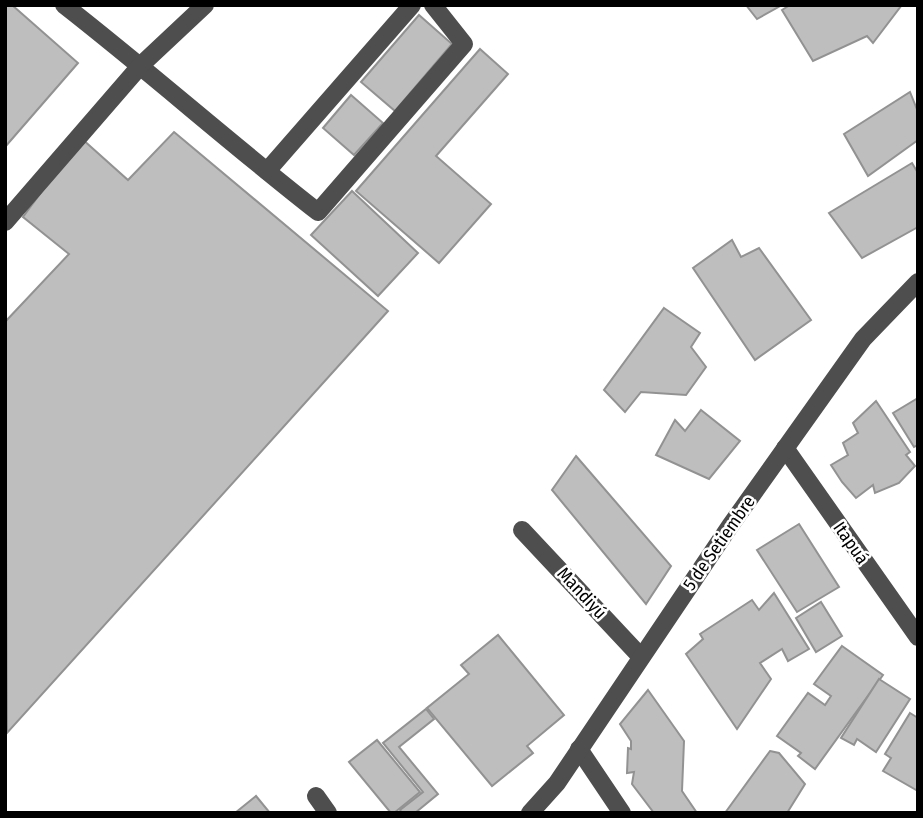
<svg xmlns="http://www.w3.org/2000/svg" width="923" height="818" font-family="'Fira Sans Condensed',sans-serif">
<rect width="100%" height="100%" fill="#fff"/>
<g fill="#bebebe" stroke="#929292" stroke-width="2">
<polygon points="5,5 12,5 78,63 5,147"/>
<polygon points="746,5 782,5 757,19"/>
<polygon points="790,5 900,5 901,6 873,43 867,36 813,61 782,10"/>
<polygon points="419,15 452,44 395,111 361,82"/>
<polygon points="480,49 508,74 436,156 491,204 439,263 356,191"/>
<polygon points="910,92 918,112 918,140 868,176 844,134"/>
<polygon points="351,95 383,123 354,155 323,128"/>
<polygon points="174,132 388,311 7,733 5,322 69,254 23,217 81,138 128,180"/>
<polygon points="912,163 918,173 918,227 862,258 829,213"/>
<polygon points="352,191 418,253 378,296 311,235"/>
<polygon points="732,240 741,257 759,248 811,320 755,360 693,268"/>
<polygon points="664,308 700,333 691,347 706,367 686,395 641,392 625,412 604,390"/>
<polygon points="918,398 918,445 914,447 893,413"/>
<polygon points="876,401 910,452 906,455 915,466 899,483 875,493 873,485 856,498 842,482 831,465 848,455 843,443 858,433 853,423"/>
<polygon points="701,410 740,441 709,479 656,455 675,420 685,431"/>
<polygon points="576,456 671,566 646,604 552,490"/>
<polygon points="799,524 839,587 797,612 757,550"/>
<polygon points="774,593 809,649 788,661 782,649 760,663 771,679 737,729 686,654 703,639 700,634 752,600 759,610"/>
<polygon points="821,602 842,636 816,652 796,618"/>
<polygon points="498,635 564,715 527,746 533,753 492,786 427,708 469,674 461,665"/>
<polygon points="842,646 883,675 815,769 798,756 801,753 777,736 808,693 825,705 831,696 814,684"/>
<polygon points="879,679 910,699 876,752 857,739 854,745 841,738"/>
<polygon points="648,690 684,741 682,791 697,813 654,813 632,784 634,772 627,773 628,748 631,749 631,741 620,724"/>
<polygon points="426,709 434,719 399,747 438,794 415,813 402,813 400,810 423,792 383,743"/>
<polygon points="910,713 918,718 918,791 883,771 891,758 885,754"/>
<polygon points="377,740 420,792 394,813 391,813 349,762"/>
<polygon points="770,751 779,753 805,784 787,813 725,813"/>
<polygon points="256,796 270,813 235,813"/>
</g>
<g fill="none" stroke-linecap="round" stroke-linejoin="round">
<g stroke="#4e4e4e" stroke-width="18">
<path d="M64 5C150 72 232 145 318 212L464 44 433 5"/>
<polyline points="267,171 412,5"/>
<polyline points="5,222 141,65 205,5"/>
<polyline points="785,448 918,637"/>
<polyline points="522,530 641,657"/>
<polyline points="579,749 622,813"/>
<polyline points="316,796 328,813"/>
<polyline points="530,813 557,783 730,526 863,339 918,282"/>
</g>
</g>
<g text-anchor="middle" stroke-width="5" stroke-linejoin="round" paint-order="stroke">
<g font-size="18" fill="#000" stroke="#fff">
<text transform="translate(719 543) rotate(-55)" y="6">5 de Setiembre</text>
<text transform="translate(851 543) rotate(55)" y="6">Itapuá</text>
<text transform="translate(582 593) rotate(47)" y="6">Mandiyú</text>
</g>
</g>
<rect width="923" height="818" fill="none" stroke="#000000" stroke-width="14"/>
</svg>
